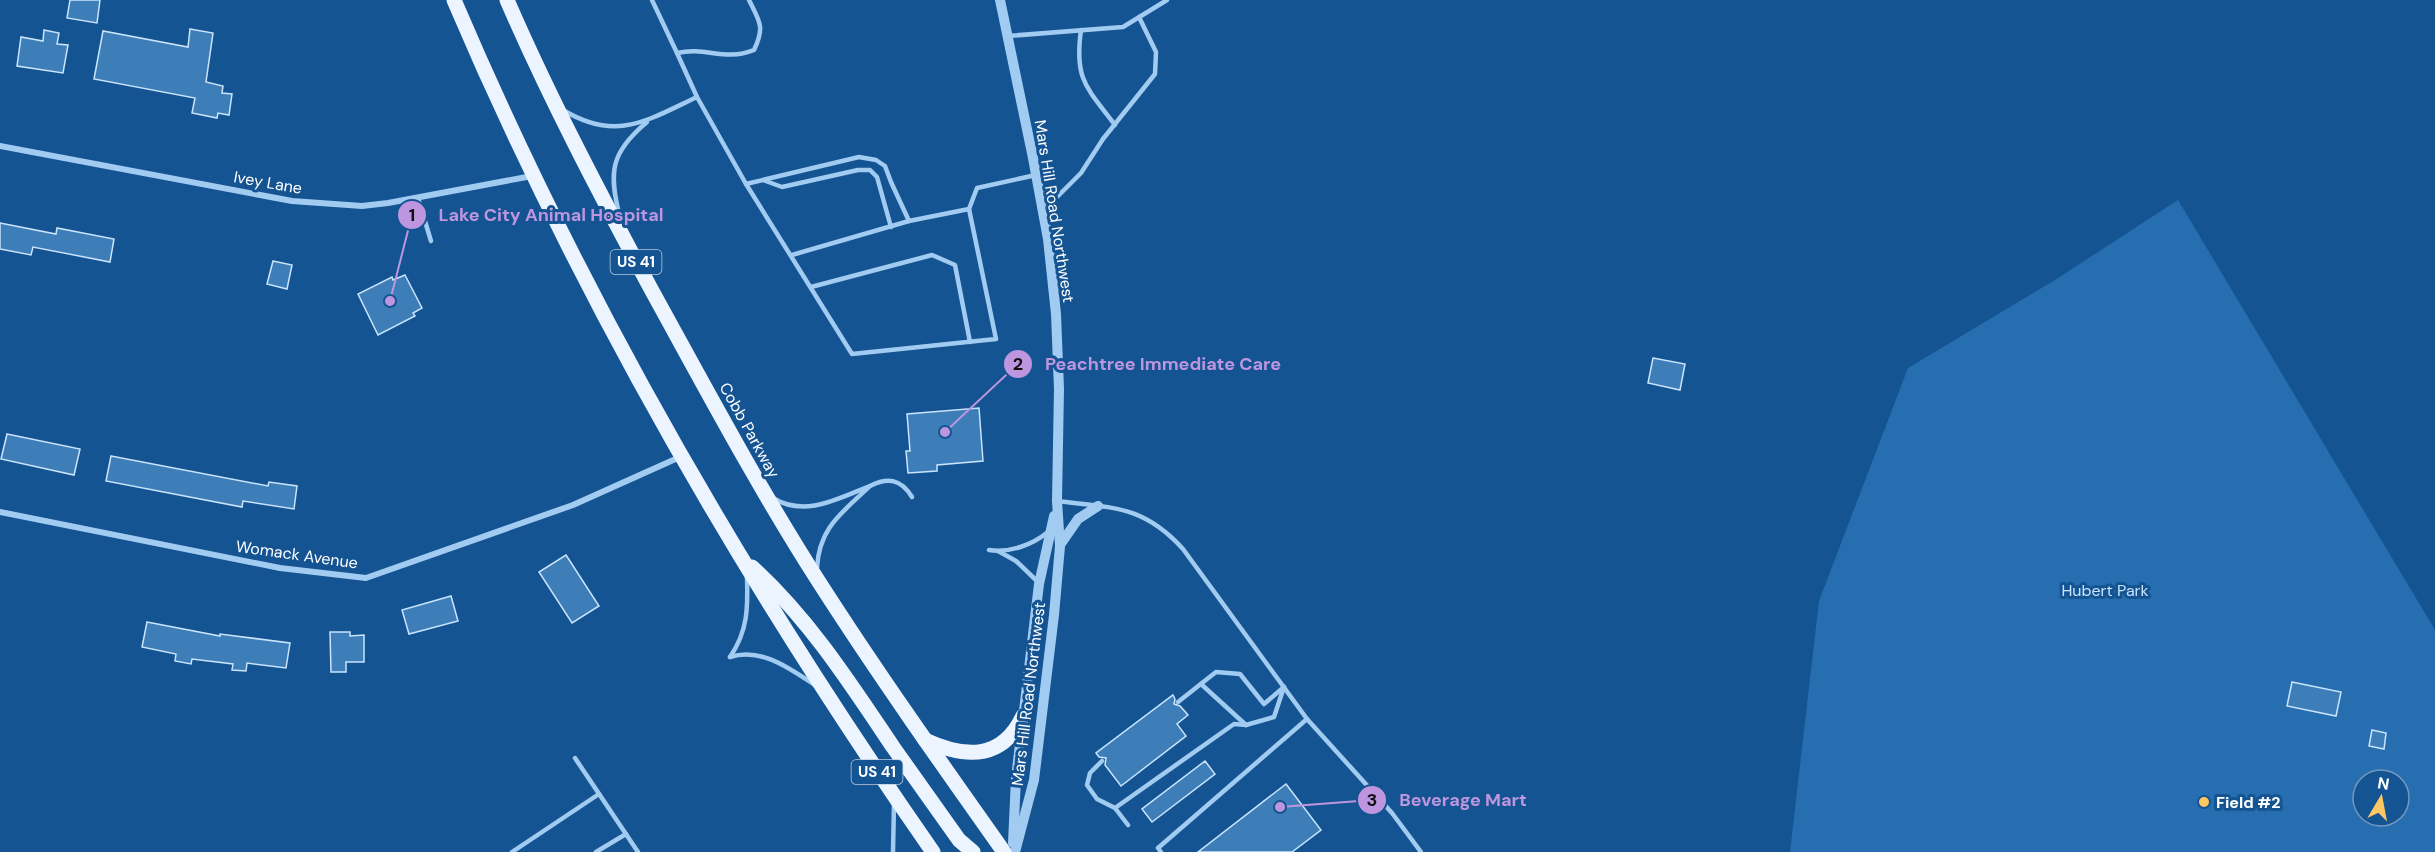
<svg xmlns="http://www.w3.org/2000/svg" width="2435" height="852" font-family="'DM Sans',sans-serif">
<rect width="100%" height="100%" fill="#155492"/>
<path fill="#276eb0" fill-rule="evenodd" d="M2178 200 2435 630V852H1790L1819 601 1908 368 2055 280ZM2363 780H2399V816H2363Z"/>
<g fill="#3d7eb9" stroke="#c9e4fc" stroke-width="1.5">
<polygon points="70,0 100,0 97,23 67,18"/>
<polygon points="190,29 213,33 206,82 223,86 222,93 232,94 229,115 218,113 217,118 192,113 195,98 94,79 103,31 188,47"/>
<polygon points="44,30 59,33 57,44 68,45 63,73 17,66 21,37 43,41"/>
<polygon points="0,223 56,234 57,228 114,239 110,262 33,247 31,255 0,249"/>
<polygon points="273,261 292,265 287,289 267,284"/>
<polygon points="405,275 422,308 413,313 415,316 378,335 358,294 392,277 393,280"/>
<polygon points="1653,358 1685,364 1680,390 1648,383"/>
<polygon points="979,408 983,461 937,465 937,471 908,473 906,451 910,451 907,414"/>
<polygon points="7,434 80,449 74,475 1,459"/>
<polygon points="111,456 268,486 269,482 297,486 294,509 243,501 242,507 106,481"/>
<polygon points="566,555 599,606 572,623 539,572"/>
<polygon points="451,596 458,621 409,634 402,610"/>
<polygon points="147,622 220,636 220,634 290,643 286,668 247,663 246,671 232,670 233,664 192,659 191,664 175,661 176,654 142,647"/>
<polygon points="330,632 350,632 350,636 364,635 364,662 346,662 346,672 331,672"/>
<polygon points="2292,682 2341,692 2336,716 2287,706"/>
<polygon points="1173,695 1175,699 1174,704 1180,706 1188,715 1177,724 1186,736 1121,786 1105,765 1106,758 1099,757 1096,753"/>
<polygon points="2372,730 2386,733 2384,749 2369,746"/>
<polygon points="1205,761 1215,774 1152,822 1142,809"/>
<polygon points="1286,784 1321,830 1292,852 1198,852"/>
</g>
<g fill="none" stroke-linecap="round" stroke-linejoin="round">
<g stroke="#a2cbf1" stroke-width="4.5">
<path d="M652 0 677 53C706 46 724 62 754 50 765 27 760 22 749 0"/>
<path d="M1081 30C1074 80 1087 88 1115 125"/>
<polyline points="1008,36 1123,27 1167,0"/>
<polyline points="677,53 697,97"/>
<path d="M563 110C616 142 646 121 697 97L746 184 852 354 996 339 969 209"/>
<polyline points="763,180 782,187 858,170 870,170 877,177 891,227"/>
<polyline points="746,184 859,157 876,160 885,166 891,182 909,221"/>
<polyline points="418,198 431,241"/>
<polyline points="1045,209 1081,173 1103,139 1155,74 1156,52 1139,17"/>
<path d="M620 217C608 172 611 152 647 122"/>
<polyline points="792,255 909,221 969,209 977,188 1036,175"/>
<polyline points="811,287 932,255 955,265 970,342"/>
<path d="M870 486C888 477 901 479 912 497"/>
<path d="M773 498C805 518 839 498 870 486 842 513 819 527 817 568"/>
<path d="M1057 501C1113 508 1143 505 1183 549L1307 719 1392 813 1421 852"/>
<path d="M989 550C1010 553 1032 545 1048 532"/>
<polyline points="998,551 1016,561 1038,582"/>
<path d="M730 657C761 647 789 668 815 685"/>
<path d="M730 657C748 631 748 607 747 577"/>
<polyline points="1201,684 1246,725"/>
<polyline points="1178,702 1216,672 1240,674 1264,704 1284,687"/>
<polyline points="575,758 638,852"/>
<polyline points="1102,761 1090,773 1087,785 1097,799 1115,808"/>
<polyline points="1128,825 1115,808 1234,724 1246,725 1274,717 1284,687"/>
<polyline points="512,852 599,794"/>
<polyline points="596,852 626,834"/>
<polyline points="893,852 894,804"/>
<polyline points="1161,852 1158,848 1307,719"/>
</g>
<g stroke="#a2cbf1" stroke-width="6">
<polyline points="0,146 292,201 362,206 388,203 532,176"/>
<polyline points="0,512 280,568 366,578 573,505 680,457"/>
</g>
<g stroke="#a2cbf1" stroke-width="10">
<polyline points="1000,0 1033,158 1048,239 1056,314 1059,389 1057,501 1060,546 1054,615 1034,780 1015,852"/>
<polyline points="1060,545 1078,519 1098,506"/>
<polyline points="1013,843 1016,778 1039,584 1054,516"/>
</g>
<g stroke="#ecf5ff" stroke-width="15">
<path d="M454 0C582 301 746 584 933 852"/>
<path d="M507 0C550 99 600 194 651 289 705 387 758 487 819 582 878 674 941 763 1004 852"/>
<path d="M752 567C809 619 850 683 893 747 915 778 937 809 959 840L973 852"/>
<path d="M925 740C964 758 1002 761 1023 716"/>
</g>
</g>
<circle fill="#ffc762" stroke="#155492" stroke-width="2" cx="2204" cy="802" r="6"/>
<g text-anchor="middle" stroke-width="6" stroke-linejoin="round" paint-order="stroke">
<g fill="#155492" stroke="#b9ccde" stroke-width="1.5">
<rect x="610.5" y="250" width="51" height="24" rx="4.5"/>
<rect x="851.5" y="760" width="51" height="24" rx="4.5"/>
</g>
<g font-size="15" font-weight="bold" fill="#fff">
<text x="636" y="267">US 41</text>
<text x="877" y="777">US 41</text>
</g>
<g font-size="16" fill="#fff" stroke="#155492">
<text transform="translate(268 182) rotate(10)" y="6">Ivey Lane</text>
<text transform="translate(1055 211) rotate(81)" y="6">Mars Hill Road Northwest</text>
<text transform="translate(750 430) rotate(61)" y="6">Cobb Parkway</text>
<text transform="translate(297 554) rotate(8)" y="6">Womack Avenue</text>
<text transform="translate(1028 694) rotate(-83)" y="6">Mars Hill Road Northwest</text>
</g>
<g font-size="16" fill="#c9e4fc" stroke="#155492">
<text x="2105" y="596">Hubert Park</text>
</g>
<g font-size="16" font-weight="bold" fill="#fff" stroke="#155492" text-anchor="start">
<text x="2216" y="808">Field #2</text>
</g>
</g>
<path fill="none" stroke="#bd96df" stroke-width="2" d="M390 301L412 215M945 432L1018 364M1280 807L1372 800"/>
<g fill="#bd96df" stroke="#155492" stroke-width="2">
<circle cx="390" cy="301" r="6"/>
<circle cx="945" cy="432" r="6"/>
<circle cx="1280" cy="807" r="6"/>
<circle cx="412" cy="215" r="15"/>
<circle cx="1018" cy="364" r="15"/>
<circle cx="1372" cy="800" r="15"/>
</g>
<g font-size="18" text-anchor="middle" font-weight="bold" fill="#111">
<text x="412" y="221">1</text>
<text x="1018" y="370">2</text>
<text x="1372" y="806">3</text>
</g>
<g font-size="18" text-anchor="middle" font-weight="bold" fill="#bd96df" stroke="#155492" stroke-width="6" stroke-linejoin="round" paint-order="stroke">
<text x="551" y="221">Lake City Animal Hospital</text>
<text x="1163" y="370">Peachtree Immediate Care</text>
<text x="1463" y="806">Beverage Mart</text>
</g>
<g transform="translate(2381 798) rotate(10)"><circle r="28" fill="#155492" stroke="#7398be" stroke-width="1.5"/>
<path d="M0-4.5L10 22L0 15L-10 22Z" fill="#ffc762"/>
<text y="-9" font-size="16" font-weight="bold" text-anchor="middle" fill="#ffffff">N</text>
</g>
</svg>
